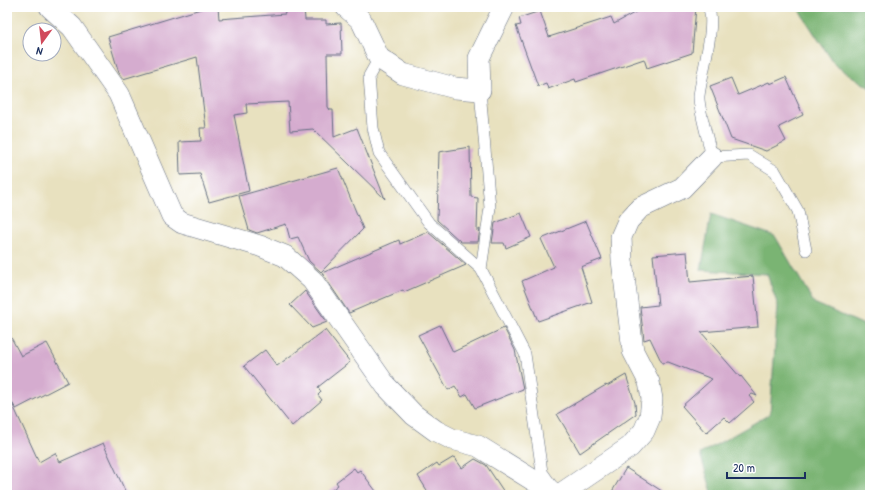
<svg xmlns="http://www.w3.org/2000/svg" width="877" height="502" font-family="'Patrick Hand',sans-serif">
<rect width="100%" height="100%" fill="#fff"/>
<filter id="ink" filterUnits="userSpaceOnUse"><feTurbulence type="fractalNoise" baseFrequency=".025" numOctaves="2"/><feDisplacementMap in="SourceGraphic" scale="8" xChannelSelector="R" yChannelSelector="G"/><feConvolveMatrix kernelMatrix="1 2 1 2 8 2 1 2 1" color-interpolation-filters="sRGB"/></filter>
<filter id="wash" filterUnits="userSpaceOnUse"><feTurbulence type="fractalNoise" baseFrequency=".012" numOctaves="4" result="noise"/><feDisplacementMap in="SourceGraphic" scale="16" xChannelSelector="R" yChannelSelector="G"/><feGaussianBlur stdDeviation="0.9" result="paint"/><feColorMatrix in="noise" values="0 0 0 0 0 0 0 0 0 0 0 0 0 0 0 0 0 1.4 0 .05"/><feComposite in="paint" operator="in"/></filter>
<g filter="url(#wash)">
<rect width="100%" height="100%" fill="#e8e1bf"/>
<g fill="#7ab473" stroke="#4a7268">
<polygon points="797,7 870,7 870,88 835,65"/>
<polygon points="711,214 775,236 814,303 869,327 870,495 713,495 700,454 770,414 778,306 767,274 701,270"/>
</g>
<g id="blocks">
<g fill="#d5accf">
<polygon points="207,7 218,7 219,19 285,14 284,7 304,7 305,20 326,20 326,24 341,23 342,54 327,54 328,107 330,110 333,110 334,137 357,128 385,199 313,129 290,131 288,102 246,104 247,113 234,115 249,191 209,202 200,174 180,175 179,142 201,141 200,128 206,128 197,57 123,79 119,73 108,37"/>
<polygon points="645,7 696,7 692,53 647,68 644,59 576,82 575,79 548,89 546,83 538,86 516,26 521,25 519,18 540,11 549,37 611,17 614,24"/>
<polygon points="786,77 803,115 779,127 786,141 766,151 731,139 710,86 731,78 738,95 769,82 770,84"/>
<polygon points="470,147 471,197 478,198 477,231 480,229 478,242 461,242 437,220 439,152"/>
<polygon points="338,168 363,229 321,272 309,261 298,237 290,239 286,224 257,233 249,230 239,196"/>
<polygon points="521,213 531,237 506,248 504,243 492,243 495,223"/>
<polygon points="586,221 602,259 581,267 592,302 538,321 522,281 554,267 541,239"/>
<polygon points="428,232 466,265 404,292 403,290 349,313 322,273 399,240 400,244"/>
<polygon points="687,252 690,282 753,276 758,327 701,332 740,377 741,376 757,396 752,394 749,396 754,402 730,423 724,417 706,433 682,406 712,379 668,362 662,363 650,338 644,340 640,307 658,305 653,255"/>
<polygon points="305,291 327,322 312,328 290,305"/>
<polygon points="440,325 453,352 504,328 515,350 523,389 475,408 467,394 462,397 455,386 448,390 418,335"/>
<polygon points="7,330 21,356 47,343 68,382 16,409 11,401 39,462 55,453 60,462 103,443 127,495 11,495 7,488"/>
<polygon points="325,330 350,362 318,387 321,392 318,395 322,400 292,426 244,366 265,350 277,366"/>
<polygon points="626,375 635,403 636,414 580,453 557,414 606,385 607,386"/>
<polygon points="454,457 462,468 475,459 486,465 506,495 430,495 418,476 437,463 439,466"/>
<polygon points="354,468 357,472 360,470 379,495 325,495 338,485 336,482"/>
<polygon points="626,468 668,495 610,495"/>
</g>
</g>
</g>
<g filter="url(#ink)">
<use href="#blocks" fill-opacity="0" stroke="#636d80" stroke-width="1"/>
<g fill="none" stroke-linecap="round" stroke-linejoin="round">
<defs>
<g id="service">
<path d="M708 7C717 23 701 76 699 96 698 107 709 143 712 157L749 155 775 171 798 211 806 250"/>
<polyline points="379,58 369,76 373,128 379,153 429,223 481,269 525,354 542,472 552,486"/>
<polyline points="480,90 490,208 481,269"/>
</g>
<g id="minor">
<polyline points="50,7 72,27 119,94 172,216 182,223 260,246 285,256 312,280 386,386 414,415 436,431 452,439 478,446 557,495"/>
<polyline points="346,7 361,20 379,58 403,74 455,88 480,90 479,58 504,7"/>
<polyline points="559,495 630,447 644,431 650,417 652,399 649,382 633,351 622,260 621,237 628,221 640,208 682,188 712,157"/>
</g>
</defs>
<use href="#service" stroke="#636d80" stroke-width="12"/>
<use href="#minor" stroke="#636d80" stroke-width="22"/>
<use href="#service" stroke="#fff" stroke-width="11"/>
<use href="#minor" stroke="#fff" stroke-width="21"/>
</g>
</g>
<rect width="877" height="502" fill="none" stroke="#fff" stroke-width="24"/>
<g transform="translate(42 42) rotate(195)"><circle r="19" fill="#ffffff" stroke="#a4acbf"/>
<path d="M0-3L7 15L0 10L-7 15Z" fill="#d1495b"/>
<text y="-6" font-size="11" font-weight="bold" text-anchor="middle" fill="#1b2f5e">N</text>
</g>
<path d="M727 472v6h78v-6" fill="none" stroke="#1b2f5e" stroke-width="2"/>
<text x="733" y="472" font-size="12" fill="#1b2f5e" stroke="#ffffff" stroke-width="3" paint-order="stroke">20 m</text>
</svg>
